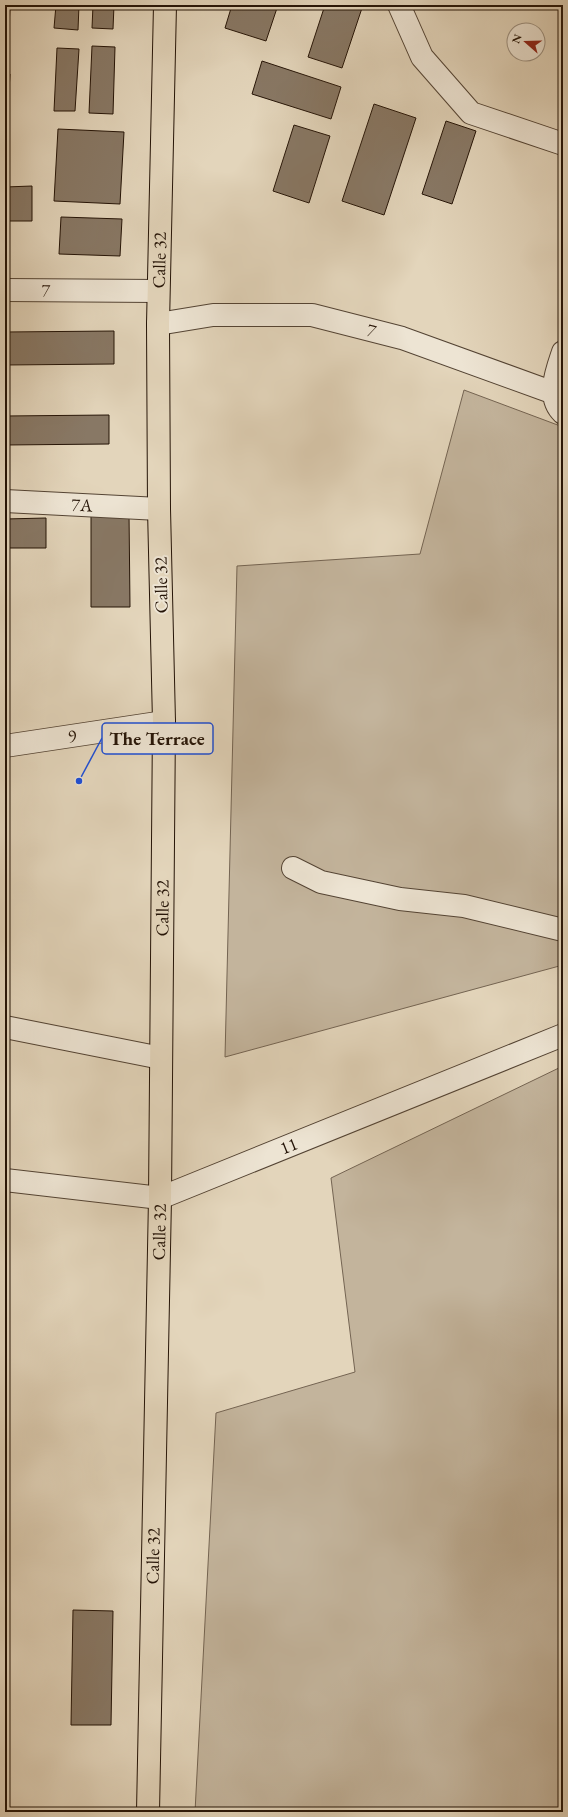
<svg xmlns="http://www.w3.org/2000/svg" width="568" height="1817" font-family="'EB Garamond',serif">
<rect width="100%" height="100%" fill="#e3d5bb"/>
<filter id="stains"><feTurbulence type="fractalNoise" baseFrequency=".005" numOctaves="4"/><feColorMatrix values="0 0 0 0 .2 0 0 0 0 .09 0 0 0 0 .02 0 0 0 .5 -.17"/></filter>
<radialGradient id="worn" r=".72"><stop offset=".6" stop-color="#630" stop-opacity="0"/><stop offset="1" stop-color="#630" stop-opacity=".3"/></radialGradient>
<g fill="#c3b49c" stroke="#746452">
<polygon points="464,390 563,427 563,965 225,1057 237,566 420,554"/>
<polygon points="563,1066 563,1812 195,1812 216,1413 355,1372 331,1178"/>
</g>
<g fill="#887865" stroke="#251407">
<polygon points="5,5 10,5 8,53 5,53"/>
<polygon points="56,5 79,5 78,30 54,28"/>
<polygon points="93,5 114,5 113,29 92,28"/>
<polygon points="232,5 278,5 266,41 225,28"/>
<polygon points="325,5 363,5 342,68 308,57"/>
<polygon points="92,46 115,47 113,114 89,113"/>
<polygon points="57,48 79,49 75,111 54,111"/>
<polygon points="262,61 341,87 331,119 252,94"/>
<polygon points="5,74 10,74 8,108 5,107"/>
<polygon points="374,104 416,118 384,215 342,201"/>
<polygon points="446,121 476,131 452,204 422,194"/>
<polygon points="294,125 330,136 309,203 273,191"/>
<polygon points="58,129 124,132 120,204 54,201"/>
<polygon points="32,186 32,221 5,221 5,187"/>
<polygon points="61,217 122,219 120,256 59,254"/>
<polygon points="114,331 114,364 5,365 5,332"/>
<polygon points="109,415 109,444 5,445 5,416"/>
<polygon points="91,513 129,513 130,607 91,607"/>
<polygon points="46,518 46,548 5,548 5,519"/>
<polygon points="73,1610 113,1611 111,1725 71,1725"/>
</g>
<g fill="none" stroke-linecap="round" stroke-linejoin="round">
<defs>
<g id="minor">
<polyline points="399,5 422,57 471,113 563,144"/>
<path id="s1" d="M5 290 158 291"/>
<path id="s2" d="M158 324 213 315H312L402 338 554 393"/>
<path d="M563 352C557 370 546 397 563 413"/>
<path id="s3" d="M5 501 159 509"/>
<path id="s4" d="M5 746 164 722"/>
<polyline points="293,868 321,882 400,899 464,906 563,930"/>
<polyline points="5,1027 161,1058"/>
<path id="s5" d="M5 1180 160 1198 563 1035"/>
</g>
<g id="major">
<path id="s6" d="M148 1812 160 1198 164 722 159 509 158 324 165 5"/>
</g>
</defs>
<use href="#minor" stroke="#544434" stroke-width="24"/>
<use href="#major" stroke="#251407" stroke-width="24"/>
<use href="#minor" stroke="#ede4d3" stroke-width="22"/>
<use href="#major" stroke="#e3d5bb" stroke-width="22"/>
</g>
<g text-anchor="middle" stroke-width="4" stroke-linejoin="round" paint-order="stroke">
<g font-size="18" fill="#251407" stroke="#ede4d3">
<text dy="6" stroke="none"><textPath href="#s6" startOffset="1552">Calle 32</textPath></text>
<text dy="6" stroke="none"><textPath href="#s1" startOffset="41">7</textPath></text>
<text dy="6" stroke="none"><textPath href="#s2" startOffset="216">7</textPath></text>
<text dy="6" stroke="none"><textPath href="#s3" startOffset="77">7A</textPath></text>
<text transform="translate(161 585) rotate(-91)" y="6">Calle 32</text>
<text dy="6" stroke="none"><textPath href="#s4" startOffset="68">9</textPath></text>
<text dy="6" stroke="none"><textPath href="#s6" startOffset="904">Calle 32</textPath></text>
<text dy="6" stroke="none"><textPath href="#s5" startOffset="295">11</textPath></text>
<text dy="6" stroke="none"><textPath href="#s6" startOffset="580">Calle 32</textPath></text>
<text dy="6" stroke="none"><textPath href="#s6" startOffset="256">Calle 32</textPath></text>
</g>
</g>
<path fill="none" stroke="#1d4ed8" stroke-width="1.5" d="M79 781L102 738"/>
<circle fill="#1d4ed8" stroke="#ede4d3" stroke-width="1.5" cx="79" cy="781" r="4"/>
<rect fill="#ede4d3" stroke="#1d4ed8" stroke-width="1.5" x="102" y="723" width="111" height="31" rx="4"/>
<g font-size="19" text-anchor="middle" font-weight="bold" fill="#251407">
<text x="157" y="745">The Terrace</text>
</g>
<rect width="568" height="1817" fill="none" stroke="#e3d5bb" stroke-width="20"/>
<rect x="6" y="6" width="556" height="1805" fill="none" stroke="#251407" stroke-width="2"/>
<rect x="10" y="10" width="548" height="1797" fill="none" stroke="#251407"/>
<g transform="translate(526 42) rotate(290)"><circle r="19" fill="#ede4d3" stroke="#9d9181"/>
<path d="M0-3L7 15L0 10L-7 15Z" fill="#8f2418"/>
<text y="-6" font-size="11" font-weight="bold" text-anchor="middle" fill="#251407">N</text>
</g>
<rect width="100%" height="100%" filter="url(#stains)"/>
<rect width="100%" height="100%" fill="url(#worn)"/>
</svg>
